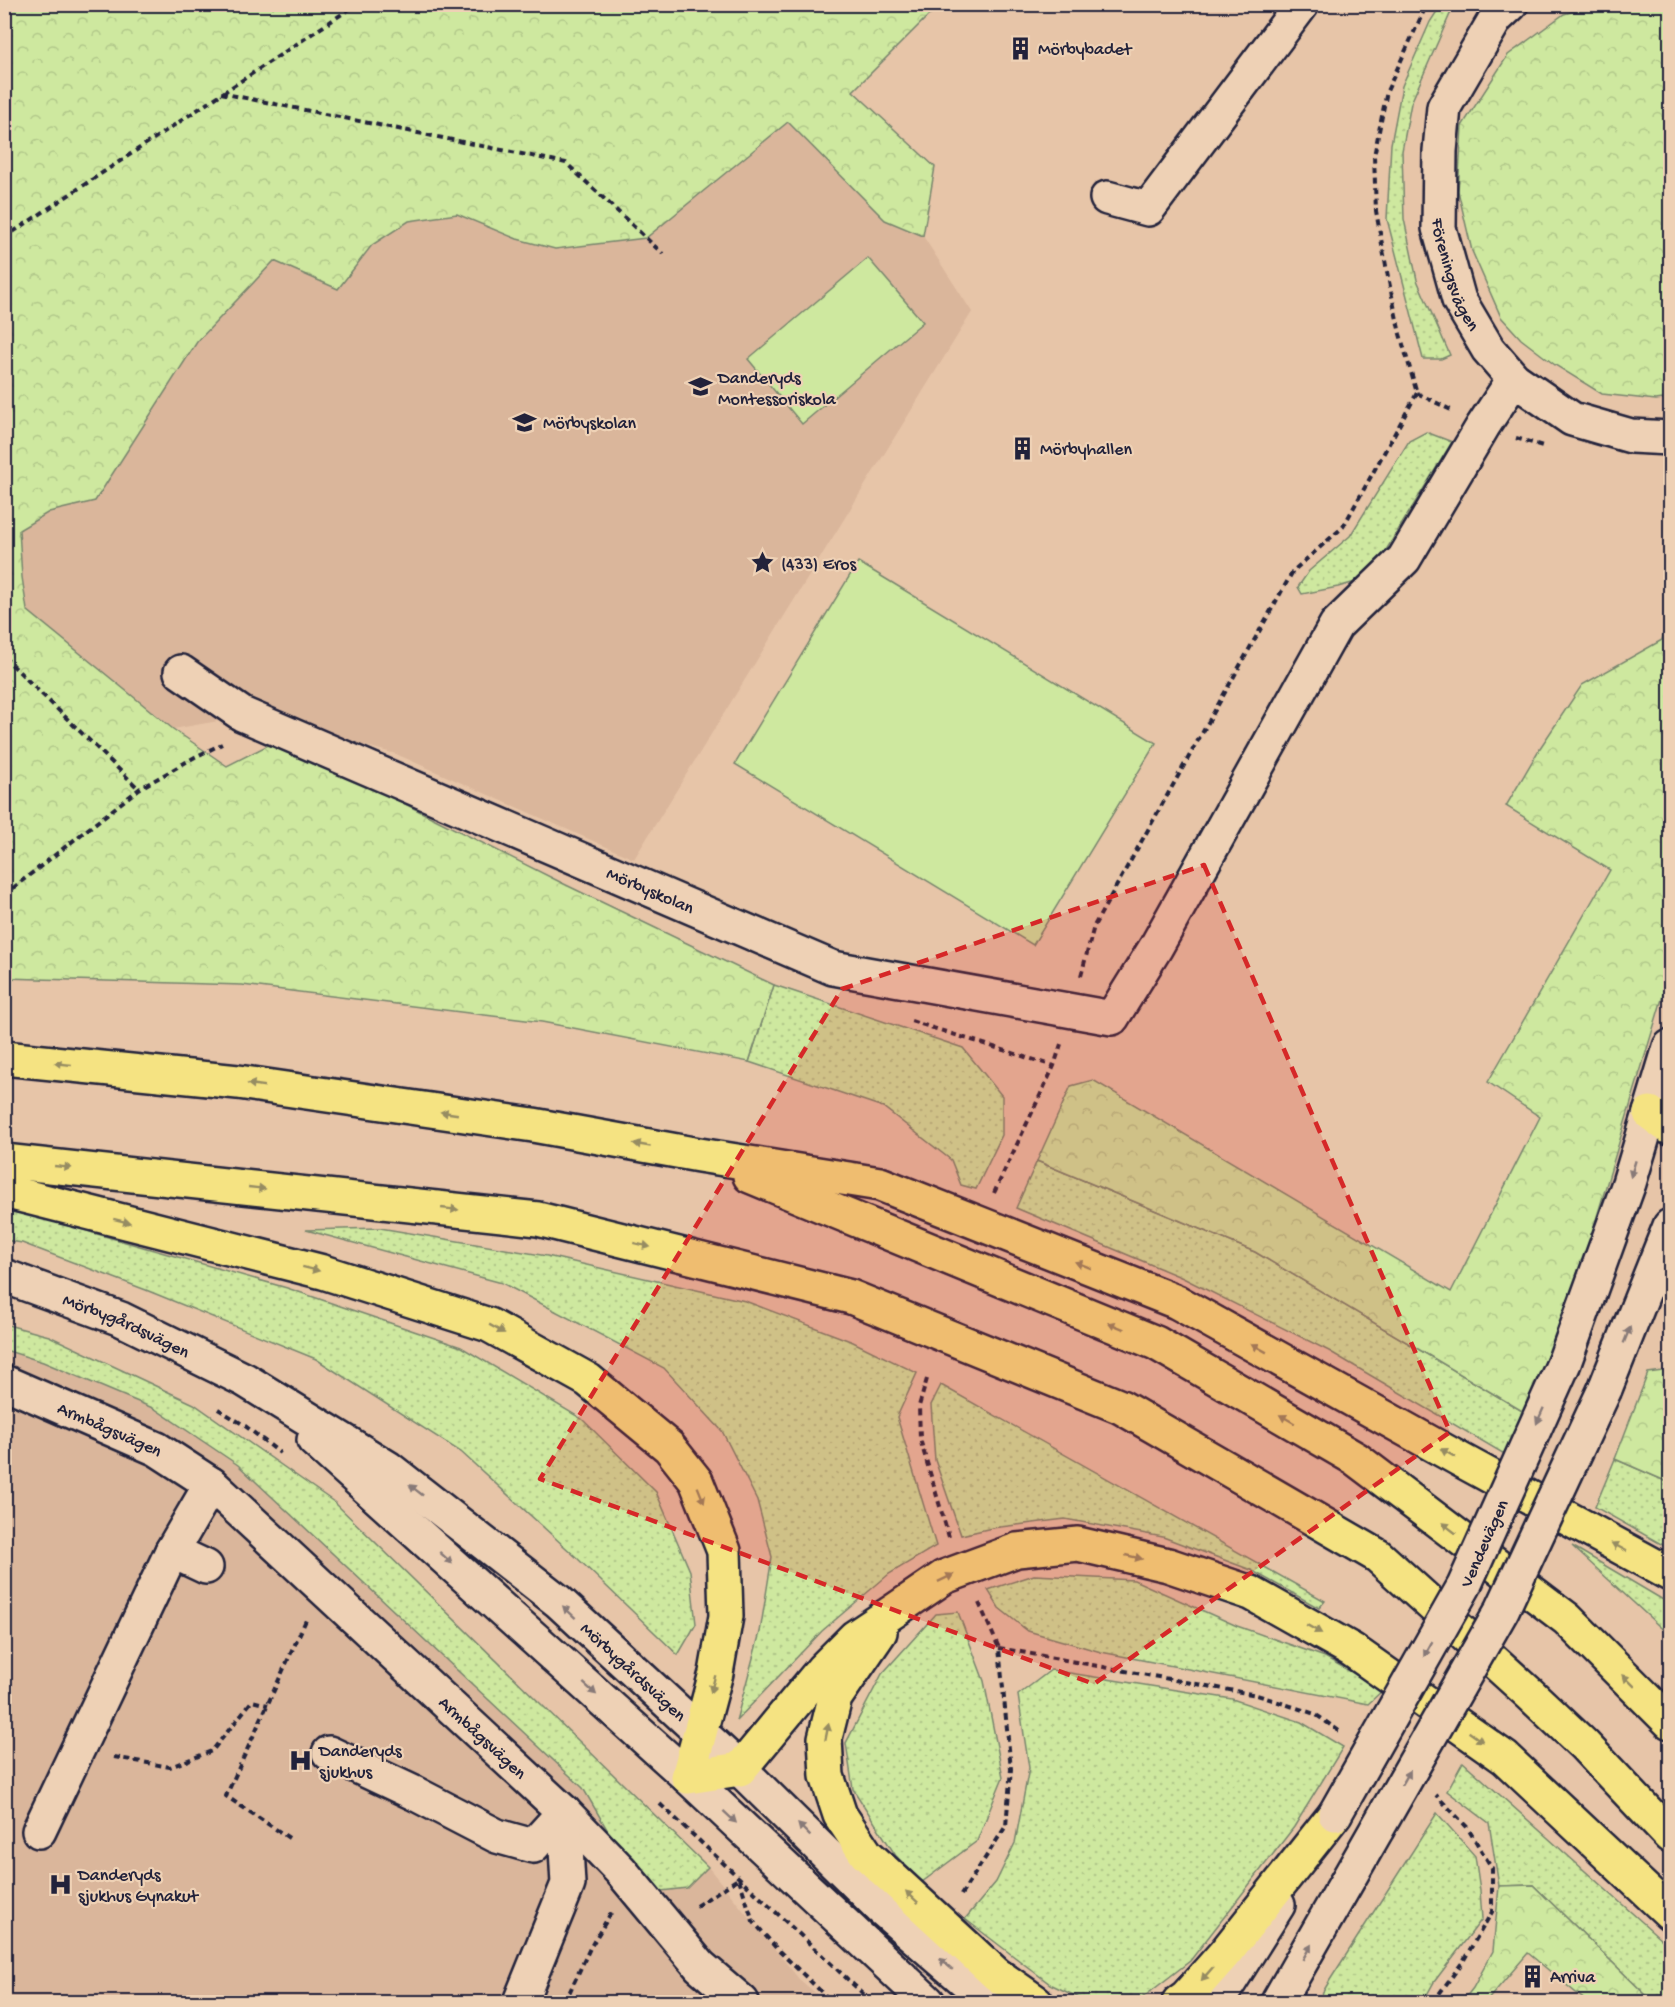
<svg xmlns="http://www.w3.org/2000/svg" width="1675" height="2007" font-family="'Gochi Hand',sans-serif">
<defs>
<pattern id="grass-dots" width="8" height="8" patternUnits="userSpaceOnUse" patternTransform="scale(1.5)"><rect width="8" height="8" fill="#cee89f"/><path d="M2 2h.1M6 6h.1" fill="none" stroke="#b1c78a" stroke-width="1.8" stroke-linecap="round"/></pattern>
<pattern id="forest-crowns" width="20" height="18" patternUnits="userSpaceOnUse" patternTransform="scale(1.5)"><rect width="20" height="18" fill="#cee89f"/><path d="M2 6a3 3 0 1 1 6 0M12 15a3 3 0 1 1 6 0" fill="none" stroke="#b1c78a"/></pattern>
</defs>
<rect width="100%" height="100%" fill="#e7c5a8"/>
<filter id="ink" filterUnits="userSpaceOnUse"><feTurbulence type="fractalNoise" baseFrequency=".0167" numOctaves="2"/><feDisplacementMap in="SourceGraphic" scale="12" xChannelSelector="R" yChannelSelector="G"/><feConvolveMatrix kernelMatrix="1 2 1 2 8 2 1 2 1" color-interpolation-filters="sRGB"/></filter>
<g filter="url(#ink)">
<g fill="#dab69b">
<polygon points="788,122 885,220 923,236 972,312 634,859 396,754 252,715 173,729 27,610 22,577 19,530 49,512 95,501 197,342 274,261 338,289 372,245 409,221 457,214 517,239 645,238"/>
<polygon points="4,1324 49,1336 194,1404 334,1502 708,1867 799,1979 826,2002 5,2002"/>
</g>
<g fill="url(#grass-dots)" stroke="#78856d" stroke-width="1.5">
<polygon points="1441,5 1454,5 1411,103 1402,151 1404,219 1417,280 1450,355 1441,359 1423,359 1387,219 1391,144 1402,86 1430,22"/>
<polygon points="1426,432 1452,442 1369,578 1338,587 1302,594 1298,587 1309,571 1350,536 1409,441"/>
<polygon points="774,985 963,1048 1002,1096 1002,1135 976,1189 961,1185 951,1160 883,1107 749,1062"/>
<polygon points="1037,1161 1255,1252 1524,1412 1506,1455 1329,1351 1183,1278 1016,1208"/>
<polygon points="5,1211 27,1214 287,1288 461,1347 582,1419 656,1492 690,1571 696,1624 678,1655 576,1557 461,1452 316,1359 146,1290 22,1243 5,1240"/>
<polygon points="380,1228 547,1256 745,1301 853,1342 917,1373 897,1417 936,1546 889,1574 822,1631 736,1721 760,1632 772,1557 757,1500 722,1431 664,1368 502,1283 306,1230"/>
<polygon points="4,1324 49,1336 194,1404 334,1502 708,1867 687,1888 644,1893 583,1788 238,1465 155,1409 43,1362 5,1350"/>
<polygon points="941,1385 1325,1601 1319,1608 1251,1570 1163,1537 1065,1519 992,1528 961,1535 935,1460 931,1405"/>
<polygon points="1615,1459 1670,1483 1670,1549 1595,1507"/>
<polygon points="1572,1546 1670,1604 1670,1636"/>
<polygon points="1034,1575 1134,1580 1237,1626 1325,1657 1383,1690 1368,1704 1101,1652 1028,1631 999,1608 988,1590"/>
<polygon points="958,1612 984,1681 1003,1777 977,1841 922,1882 896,1856 853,1789 846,1743 882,1674 936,1614"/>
<polygon points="1051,1670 1232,1699 1301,1722 1343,1747 1294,1827 1190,1961 1137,2002 1088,2002 1050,1984 965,1919 996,1882 1015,1843 1029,1768 1018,1695"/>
<polygon points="1463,1762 1670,1947 1670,2002 1653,2002 1533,1885 1499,1886 1489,1823 1447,1791"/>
<polygon points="1437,1813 1475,1856 1480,1890 1482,1919 1434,1982 1423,2002 1317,2002 1330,1980"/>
</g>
<g fill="url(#forest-crowns)" stroke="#78856d" stroke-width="1.5">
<polygon points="5,5 939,5 853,91 935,167 923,236 885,220 788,122 646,238 555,249 517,239 457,214 409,221 372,245 338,289 274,261 197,342 95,501 49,512 19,530 22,577 27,610 173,729 227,766 278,740 564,884 774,985 749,1062 542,1022 242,985 5,978"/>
<polygon points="1595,5 1670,5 1670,398 1656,400 1602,394 1555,365 1521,339 1501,317 1472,251 1458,191 1462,126 1508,55 1564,14"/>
<polygon points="1670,606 1670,972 1561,1337 1524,1412 1255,1252 1037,1161 1071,1086 1093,1080 1451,1292 1540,1117 1488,1082 1610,870 1506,806 1540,748 1582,685 1662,640"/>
<polygon points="1670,1370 1670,1483 1615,1459 1648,1373"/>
<polygon points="1533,1885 1653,2002 1587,2002 1528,1953 1486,2002 1462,2002 1473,1988 1493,1951 1499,1886"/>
</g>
<g fill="#cee89f" stroke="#78856d" stroke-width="1.5">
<polygon points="868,258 923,322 802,424 748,359"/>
<polygon points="858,562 1156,743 1033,945 735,764"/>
</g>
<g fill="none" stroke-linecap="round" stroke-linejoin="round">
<defs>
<g id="minor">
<path id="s1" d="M1511 4 1496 18 1444 107 1440 151 1439 228 1459 300 1488 349 1514 379 1572 419 1631 436 1670 438"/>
<polyline points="1107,198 1148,209 1302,4"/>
<path id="s2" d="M181 672 242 714 833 968 1112 1018 1156 947 1336 625 1404 559 1483 426 1514 379"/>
<path id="s3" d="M4 1276 121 1319 245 1380 388 1468 558 1601 740 1769 881 1908 990 2002"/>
<polyline points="1564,1363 1629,1183 1670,1047"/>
<path id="s4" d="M4 1382 157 1449 211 1484 564 1812 621 1871 700 1966 742 2002"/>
<polyline points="1605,1389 1670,1226"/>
<polyline points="314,1440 688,1777 928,2002"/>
<polyline points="172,1551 206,1567"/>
<polyline points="329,1753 414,1793 497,1836 533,1846 564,1812"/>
<polyline points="39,1831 172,1551 211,1484"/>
<polyline points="520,2002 568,1884 564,1812"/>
<polyline points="1217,2002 1278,1905"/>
<polyline points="1278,2002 1377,1829"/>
</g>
<g id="highway">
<polyline points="4,1058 238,1082 533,1125 699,1155 880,1184 1177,1302 1459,1459 1670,1574"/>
<polyline points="1650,1113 1670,1128"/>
<polyline points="4,1161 538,1219 851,1297 1121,1407 1378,1556 1530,1694 1584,1745 1670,1836"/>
<polyline points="750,1176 1156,1343 1356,1459 1567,1619 1670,1722"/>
<polyline points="4,1191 323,1272 489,1325 588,1380 669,1447 696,1481 724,1551 726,1616 716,1673 688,1777 740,1769 822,1670 855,1637 897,1609 944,1577 1017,1550 1078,1544 1168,1565 1251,1593 1352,1650 1505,1758 1670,1913"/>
<polyline points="880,1632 835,1698 825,1738 827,1776 840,1815 866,1854 996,1974 1036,2002"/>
<polyline points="1179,2002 1186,1997 1225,1953 1335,1814"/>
</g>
</defs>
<use href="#minor" stroke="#22223b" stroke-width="38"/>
<use href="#highway" stroke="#22223b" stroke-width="38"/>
<g stroke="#22223b" stroke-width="4" stroke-dasharray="6 4.5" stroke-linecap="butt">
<polyline points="221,93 566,163 663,254"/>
<polyline points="4,238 357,4"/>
<polyline points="1417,393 1451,410"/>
<polyline points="1516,438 1546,447"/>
<polyline points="4,657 139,789"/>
<polyline points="4,895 139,789 195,757 222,744"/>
<polyline points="1081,976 1094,926 1293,571 1343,527 1417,393 1400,334 1388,277 1376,211 1374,156 1387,91 1427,4"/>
<polyline points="911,1021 1054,1066"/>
<polyline points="994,1193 1054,1066 1061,1044"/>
<polyline points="927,1379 919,1406 920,1439 949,1537"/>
<polyline points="218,1409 244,1425 280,1453"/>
<polyline points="999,1648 1257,1695 1315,1714 1342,1733"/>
<polyline points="114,1757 170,1767 212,1751 252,1701 268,1705"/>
<polyline points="660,1804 872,2002"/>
<polyline points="289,1838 226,1796 306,1620"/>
<polyline points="739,1879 753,1921 777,1949 832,2002"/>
<polyline points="961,1895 1006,1826 1011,1769 999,1648 979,1603"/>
<polyline points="696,1906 738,1879"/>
<polyline points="565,2002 590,1948 611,1913"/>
<polyline points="1433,2002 1462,1963 1492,1912 1492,1868 1467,1827 1436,1795"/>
</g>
<use href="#minor" stroke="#eed1b5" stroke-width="33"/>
<use href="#highway" stroke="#f5e382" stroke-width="33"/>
<defs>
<g id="minor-bridge">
<path id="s5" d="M1335 1814 1464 1586 1564 1363"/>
<polyline points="1377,1829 1502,1610 1605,1389"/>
</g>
</defs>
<use href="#minor-bridge" stroke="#22223b" stroke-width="38" stroke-linecap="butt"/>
<use href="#minor-bridge" stroke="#eed1b5" stroke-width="33"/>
</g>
<defs><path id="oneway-solid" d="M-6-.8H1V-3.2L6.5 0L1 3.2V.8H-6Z" transform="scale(1.5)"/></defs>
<g fill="#968c62">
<use href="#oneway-solid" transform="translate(63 1064) rotate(-174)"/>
<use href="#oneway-solid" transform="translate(256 1085) rotate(-172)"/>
<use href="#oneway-solid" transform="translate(449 1113) rotate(-172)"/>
<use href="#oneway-solid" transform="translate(642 1145) rotate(-170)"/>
<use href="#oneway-solid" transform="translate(63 1167) rotate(6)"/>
<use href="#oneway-solid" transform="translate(257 1188) rotate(6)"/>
<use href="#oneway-solid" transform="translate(450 1209) rotate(6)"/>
<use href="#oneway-solid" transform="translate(122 1221) rotate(14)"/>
<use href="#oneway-solid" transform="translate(642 1245) rotate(14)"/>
<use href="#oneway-solid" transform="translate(1083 1265) rotate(-158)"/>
<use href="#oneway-solid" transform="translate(311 1269) rotate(14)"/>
<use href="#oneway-solid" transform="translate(1116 1326) rotate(-158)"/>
<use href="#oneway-solid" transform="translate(497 1329) rotate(29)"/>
<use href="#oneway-solid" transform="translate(1259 1348) rotate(-151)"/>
<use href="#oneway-solid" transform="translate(1287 1419) rotate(-150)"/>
<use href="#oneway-solid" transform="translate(1448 1453) rotate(-151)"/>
<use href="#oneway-solid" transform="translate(701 1495) rotate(68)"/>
<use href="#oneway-solid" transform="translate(1449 1528) rotate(-142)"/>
<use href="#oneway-solid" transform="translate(1619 1547) rotate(-152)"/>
<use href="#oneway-solid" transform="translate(1134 1557) rotate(13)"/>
<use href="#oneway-solid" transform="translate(946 1578) rotate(-26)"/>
<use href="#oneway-solid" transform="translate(1314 1629) rotate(29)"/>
<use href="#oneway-solid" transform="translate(1629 1681) rotate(-135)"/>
<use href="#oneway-solid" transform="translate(713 1684) rotate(105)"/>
<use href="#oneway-solid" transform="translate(827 1732) rotate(-79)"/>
<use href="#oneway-solid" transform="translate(1476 1737) rotate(35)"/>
<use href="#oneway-solid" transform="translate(912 1897) rotate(-137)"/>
<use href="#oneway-solid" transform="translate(1207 1974) rotate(131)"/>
</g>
<g fill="#887a78">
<use href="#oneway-solid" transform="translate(1633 1169) rotate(107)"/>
<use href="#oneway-solid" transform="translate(1627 1335) rotate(-68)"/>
<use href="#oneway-solid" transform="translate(1540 1416) rotate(114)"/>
<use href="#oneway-solid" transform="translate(416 1490) rotate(-142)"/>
<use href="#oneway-solid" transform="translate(446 1558) rotate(42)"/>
<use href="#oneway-solid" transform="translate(569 1612) rotate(-137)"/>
<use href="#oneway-solid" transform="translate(1428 1649) rotate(119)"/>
<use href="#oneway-solid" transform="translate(590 1689) rotate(42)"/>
<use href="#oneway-solid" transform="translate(1406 1778) rotate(-60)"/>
<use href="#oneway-solid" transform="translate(730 1817) rotate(43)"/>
<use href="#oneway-solid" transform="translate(804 1830) rotate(-135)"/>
<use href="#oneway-solid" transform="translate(1307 1952) rotate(-60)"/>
<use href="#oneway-solid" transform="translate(946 1964) rotate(-139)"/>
</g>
</g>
<path fill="#d62828" fill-opacity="0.2" stroke="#d62828" stroke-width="4.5" stroke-dasharray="12 8" stroke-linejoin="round" d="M1204 865 1450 1432 1094 1684 540 1479 842 989Z"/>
<defs>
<symbol id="building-bare" viewBox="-9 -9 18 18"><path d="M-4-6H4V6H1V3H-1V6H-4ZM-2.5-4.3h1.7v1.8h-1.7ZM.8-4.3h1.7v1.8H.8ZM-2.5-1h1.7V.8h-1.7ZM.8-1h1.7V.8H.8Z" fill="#22223b" stroke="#eed1b5" stroke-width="2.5" paint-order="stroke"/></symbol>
<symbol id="school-bare" viewBox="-9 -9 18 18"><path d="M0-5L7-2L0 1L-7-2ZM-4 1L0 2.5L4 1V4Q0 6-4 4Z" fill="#22223b" stroke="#eed1b5" stroke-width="2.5" paint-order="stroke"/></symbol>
<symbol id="sight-bare" viewBox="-9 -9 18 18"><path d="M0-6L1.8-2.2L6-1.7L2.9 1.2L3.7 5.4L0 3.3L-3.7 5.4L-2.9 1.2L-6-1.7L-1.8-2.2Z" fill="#22223b" stroke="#eed1b5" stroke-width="2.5" paint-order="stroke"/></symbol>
<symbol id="hospital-bare" viewBox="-9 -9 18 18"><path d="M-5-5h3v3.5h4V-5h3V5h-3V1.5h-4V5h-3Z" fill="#22223b" stroke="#eed1b5" stroke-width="2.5" paint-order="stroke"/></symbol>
</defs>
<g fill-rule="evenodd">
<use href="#building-bare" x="1004" y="32" width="33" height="33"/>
<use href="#school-bare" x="684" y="370" width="33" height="33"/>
<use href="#school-bare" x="508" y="406" width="33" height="33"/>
<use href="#building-bare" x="1006" y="432" width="33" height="33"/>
<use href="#sight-bare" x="746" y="546" width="33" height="33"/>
<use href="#hospital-bare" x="284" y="1744" width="33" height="33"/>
<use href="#hospital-bare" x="44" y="1868" width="33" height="33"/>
<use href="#building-bare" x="1516" y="1960" width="33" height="33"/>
</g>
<g text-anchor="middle" stroke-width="4.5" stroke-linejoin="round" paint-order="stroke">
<g font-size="18" fill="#22223b" stroke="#eed1b5" text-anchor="start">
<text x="1038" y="54">Mörbybadet</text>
<text x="718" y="383">Danderyds<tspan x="718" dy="21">Montessoriskola</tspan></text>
<text x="543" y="428">Mörbyskolan</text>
<text x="1040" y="454">Mörbyhallen</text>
<text x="781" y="569">(433) Eros</text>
<text x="319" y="1756">Danderyds<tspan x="319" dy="21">sjukhus</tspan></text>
<text x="78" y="1880">Danderyds<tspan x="78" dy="21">sjukhus Gynakut</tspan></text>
<text x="1550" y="1982">Arriva</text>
</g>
<g font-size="18" fill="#22223b" stroke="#eed1b5">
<text dy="6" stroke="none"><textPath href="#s1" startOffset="294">Föreningsvägen</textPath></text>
<text dy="6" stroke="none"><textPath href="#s2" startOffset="519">Mörbyskolan</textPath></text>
<text dy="6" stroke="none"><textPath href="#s3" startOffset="132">Mörbygårdsvägen</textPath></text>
<text dy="6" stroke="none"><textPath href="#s4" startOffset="116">Armbågsvägen</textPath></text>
<text dy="6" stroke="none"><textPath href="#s5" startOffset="309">Vendevägen</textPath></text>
<text dy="6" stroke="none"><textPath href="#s3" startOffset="750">Mörbygårdsvägen</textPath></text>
<text dy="6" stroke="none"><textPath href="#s4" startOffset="603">Armbågsvägen</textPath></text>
</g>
</g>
<rect width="1675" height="2007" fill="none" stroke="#eed1b5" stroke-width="24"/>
<rect x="12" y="12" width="1651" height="1983" fill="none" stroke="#22223b" stroke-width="2" filter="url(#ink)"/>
</svg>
